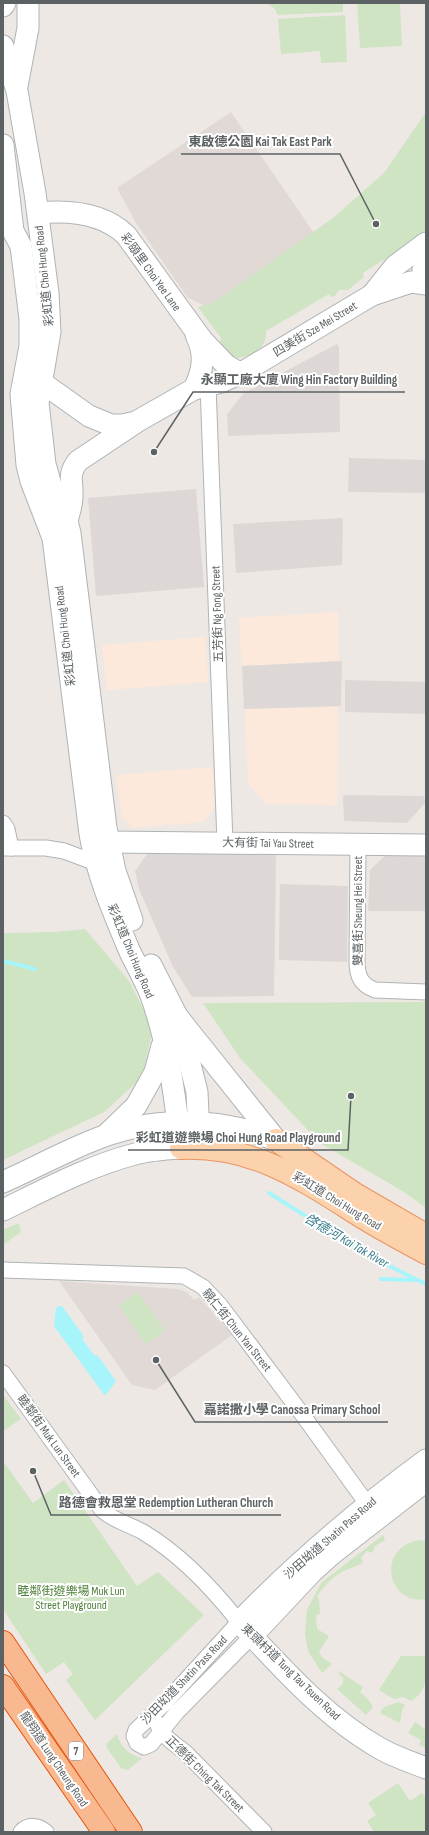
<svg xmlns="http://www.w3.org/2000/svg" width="429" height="1835" font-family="'Sofia Sans Condensed','Noto Sans TC',sans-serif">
<rect width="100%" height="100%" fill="#eee8e4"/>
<g fill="#fce9db">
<polygon points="338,612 339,661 242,666 239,618"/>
<polygon points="205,637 208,682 107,690 102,645"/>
<polygon points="338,707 337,805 266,804 248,783 245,709"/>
<polygon points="213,767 215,807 203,822 132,828 122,817 116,775"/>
</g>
<g fill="#ddd8d6">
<polygon points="337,344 339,348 340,432 228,436 227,414 244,393"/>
<polygon points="349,458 426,460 426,493 348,492"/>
<polygon points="196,489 204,587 96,596 88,498"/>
<polygon points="343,518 342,565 236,573 233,524"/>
<polygon points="342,661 341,706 244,709 242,666"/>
<polygon points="345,680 426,682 426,714 345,712"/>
<polygon points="343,795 424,796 425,803 407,823 344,821"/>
<polygon points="389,852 426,853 426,911 368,911 370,870"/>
<polygon points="148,853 276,854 274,996 192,997 173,967 139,889 135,871"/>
<polygon points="280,884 348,886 347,962 279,960"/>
</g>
<g fill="#e1d9d5">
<polygon points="231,112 314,233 213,303 205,306 187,297 136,223 117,188"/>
<polygon points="59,1281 178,1289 187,1292 194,1300 199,1297 232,1335 155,1390 132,1385"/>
</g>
<g fill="#cee4c2">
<polygon points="267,3 343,3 343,12 278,15 274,8"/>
<polygon points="357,3 400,3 402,46 360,48"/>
<polygon points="345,15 347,62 321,63 320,51 281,54 278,19"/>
<path d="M426 112V230L391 255 363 273 364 277 348 290H339L335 296 331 297 329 294 266 331C268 351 244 361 228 357L220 346 221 338 198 307 213 303 333 218 384 173Z"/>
<polygon points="85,929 129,981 148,1018 151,1037 144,1069 138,1081 104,1112 3,1160 3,933 55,932"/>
<polygon points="426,1002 426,1208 404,1192 320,1143 240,1058 203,1003"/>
<polygon points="19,1223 21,1232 3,1245 3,1230"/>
<polygon points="138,1292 165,1331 146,1344 119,1305"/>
<polygon points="3,1395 21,1419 3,1431"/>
<polygon points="3,1461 33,1503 64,1480 137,1586 158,1572 204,1615 95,1720 66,1680 73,1674 64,1662 46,1674 3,1609"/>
<path d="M383 1535 385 1540 375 1546 372 1553 367 1551 361 1558 363 1562C357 1567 352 1567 346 1570 334 1575 324 1586 317 1596L319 1600 320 1614 316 1615 317 1629 329 1636 319 1652 323 1658 332 1664 322 1673 308 1651 305 1635 307 1610 321 1583Z"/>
<path d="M420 1540 426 1541V1599C387 1606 375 1547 420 1540Z"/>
<path d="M401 1656H426C426 1676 429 1690 411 1701L403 1697 394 1699 379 1690Z"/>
<path d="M339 1671 363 1687 360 1692 368 1699 373 1707 366 1715 337 1689C342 1686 344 1684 343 1678L338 1672Z"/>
<polygon points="399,1702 405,1705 402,1710 400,1723 380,1713 384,1707"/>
<polygon points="415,1722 426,1730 426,1748 419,1745 421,1740 408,1733"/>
<path d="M117 1734C121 1748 128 1754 142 1758L128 1770 121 1768 107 1748 106 1744Z"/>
<polygon points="398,1783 410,1801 422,1793 426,1799 426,1832 374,1832 367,1821 376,1815 368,1803"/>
</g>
<polygon fill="#a7f4fb" points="59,1306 62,1306 83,1335 83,1340 94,1355 98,1356 116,1381 105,1396 54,1326 56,1308"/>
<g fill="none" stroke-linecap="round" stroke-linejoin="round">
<g stroke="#a7f4fb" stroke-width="4">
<polyline points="3,961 35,969"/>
<path d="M269 1193C320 1225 371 1259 426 1284"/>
<polyline points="381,1279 415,1280"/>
</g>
<defs>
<g id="street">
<polyline points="208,385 225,843"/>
<polyline points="3,823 7,829 11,848"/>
<path d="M358 844 357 961C357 976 361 985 375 990L426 992"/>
<polyline points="3,848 46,848 64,851 96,863"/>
<polyline points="3,1270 184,1276 203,1287 220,1305 302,1414 373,1512"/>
<path d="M3 1373 102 1510C114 1521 129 1524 143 1532 180 1554 213 1589 239 1622L164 1704 136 1730 134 1736 137 1743 144 1747 151 1744 177 1712 252 1636"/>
<path d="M157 1723C162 1737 177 1745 187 1754 213 1780 238 1806 264 1832"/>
<path d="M21 1832C28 1824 38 1825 46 1832"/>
</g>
<g id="secondary">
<polyline points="3,6 5,3"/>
<polyline points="3,46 17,91 35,193 48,293 50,332 38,403 45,464 52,489 67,521 70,533 106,828 115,871 132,920"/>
<polyline points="17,86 28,28 28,3"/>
<path d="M3 145 13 231 21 246 30 319V346L21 394 27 465 31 481 53 538 90 834C97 875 114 914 130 952 137 966 144 979 150 993 168 1041 175 1097 181 1148 166 1149 150 1150 135 1154 89 1166 46 1189 3 1210"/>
<path d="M38 213C68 210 103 213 126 235L202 340 226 365 236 371 243 372"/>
<polyline points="426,262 423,270 426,281"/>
<polyline points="372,295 395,266 426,243"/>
<polyline points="30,374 89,416 111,425 122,425 136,422 194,389 221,382 243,372 372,295 411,282 426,284"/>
<path d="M194 389C203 371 206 354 196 335"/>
<path d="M67 521C69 513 72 505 72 497 73 481 67 475 78 461L135 423"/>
<polyline points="109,842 426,845"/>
<polyline points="151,965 177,1016 188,1030 276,1140"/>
<polyline points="181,1028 197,1092 199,1136"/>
<polyline points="107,1134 136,1106 155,1072 162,1046"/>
<path d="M3 1182C32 1169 60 1154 89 1142 150 1116 215 1116 276 1140"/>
<path d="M426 1460C358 1510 298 1561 239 1622 282 1668 326 1718 381 1749 395 1757 411 1762 426 1768"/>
<polyline points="252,1636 312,1572 332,1554 426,1481"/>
</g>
<g id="primary">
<polyline points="276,1140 355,1194 424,1234"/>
<path d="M181 1148C255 1145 303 1180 362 1217 383 1230 404 1241 426 1253"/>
</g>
<g id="highway">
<polyline points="3,1642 131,1832"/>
<polyline points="3,1686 104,1832"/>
</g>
</defs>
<use href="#street" stroke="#afb4b6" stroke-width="17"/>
<use href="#secondary" stroke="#aeb4b6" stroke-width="23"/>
<use href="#primary" stroke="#eb9360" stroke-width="24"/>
<use href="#highway" stroke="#e7540b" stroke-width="24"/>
<use href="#street" stroke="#fff" stroke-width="15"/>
<use href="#secondary" stroke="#fff" stroke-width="21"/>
<use href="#primary" stroke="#fbd2ac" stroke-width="22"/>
<use href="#highway" stroke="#f8b991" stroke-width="22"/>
</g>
<g text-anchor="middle" stroke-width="4" stroke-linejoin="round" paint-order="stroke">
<rect fill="#fff" stroke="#8d9192" stroke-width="1" x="69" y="1742" width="14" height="18" rx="3"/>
<g font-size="11" font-weight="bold" fill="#5c6264">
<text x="76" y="1755">7</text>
</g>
<g font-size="12" fill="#5c6264" stroke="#fff">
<text transform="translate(151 272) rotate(54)" y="4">彩頤里 Choi Yee Lane</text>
<text transform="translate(44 276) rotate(-96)" y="4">彩虹道 Choi Hung Road</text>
<text transform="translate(315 329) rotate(-31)" y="4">四美街 Sze Mei Street</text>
<text transform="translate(217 614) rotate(-92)" y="4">五芳街 Ng Fong Street</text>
<text transform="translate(65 636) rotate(-97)" y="4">彩虹道 Choi Hung Road</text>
<text transform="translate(268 843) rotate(1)" y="4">大有街 Tai Yau Street</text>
<text transform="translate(358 911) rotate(-90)" y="4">雙喜街 Sheung Hei Street</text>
<text transform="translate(131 951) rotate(67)" y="4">彩虹道 Choi Hung Road</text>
<text transform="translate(337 1201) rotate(31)" y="4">彩虹道 Choi Hung Road</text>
<text transform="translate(237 1330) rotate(51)" y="4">親仁街 Chun Yan Street</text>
<text transform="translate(49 1436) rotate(54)" y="4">睦鄰街 Muk Lun Street</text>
<text transform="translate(330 1538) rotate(-41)" y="4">沙田坳道 Shatin Pass Road</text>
<text transform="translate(291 1672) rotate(44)" y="4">東頭村道 Tung Tau Tsuen Road</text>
<text transform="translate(184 1680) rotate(-46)" y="4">沙田㘭道 Shatin Pass Road</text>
<text transform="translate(54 1759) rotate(56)" y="4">龍翔道 Lung Cheung Road</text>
<text transform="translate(205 1774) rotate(44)" y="4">正德街 Ching Tak Street</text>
</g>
<g font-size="12" fill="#4e7f38" stroke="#fff">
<text x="71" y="1595">睦鄰街遊樂場 Muk Lun<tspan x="71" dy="14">Street Playground</tspan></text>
</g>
<g font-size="13" font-style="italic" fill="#397d8a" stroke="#fff">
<text transform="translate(347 1240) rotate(30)" y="5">啓德河 Kai Tak River</text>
</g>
</g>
<path fill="none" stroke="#5c6264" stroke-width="1.5" d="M376 224L340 154H181M154 452L193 392H405M351 1096L348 1150H128M156 1360L195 1422H388M33 1471L51 1515H281"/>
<g fill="#5c6264" stroke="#fff" stroke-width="1.5">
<circle cx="376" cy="224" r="4"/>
<circle cx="154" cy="452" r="4"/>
<circle cx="351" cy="1096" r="4"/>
<circle cx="156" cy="1360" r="4"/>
<circle cx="33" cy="1471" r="4"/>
</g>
<g font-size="13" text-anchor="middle" font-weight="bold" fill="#5c6264" stroke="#fff" stroke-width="4" stroke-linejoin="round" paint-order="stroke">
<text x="260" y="146">東啟德公園 Kai Tak East Park</text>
<text x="299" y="384">永顯工廠大廈 Wing Hin Factory Building</text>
<text x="238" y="1142">彩虹道遊樂場 Choi Hung Road Playground</text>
<text x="292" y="1414">嘉諾撒小學 Canossa Primary School</text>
<text x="166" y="1507">路德會救恩堂 Redemption Lutheran Church</text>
</g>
<rect width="429" height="1835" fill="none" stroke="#5c6264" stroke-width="8"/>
</svg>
